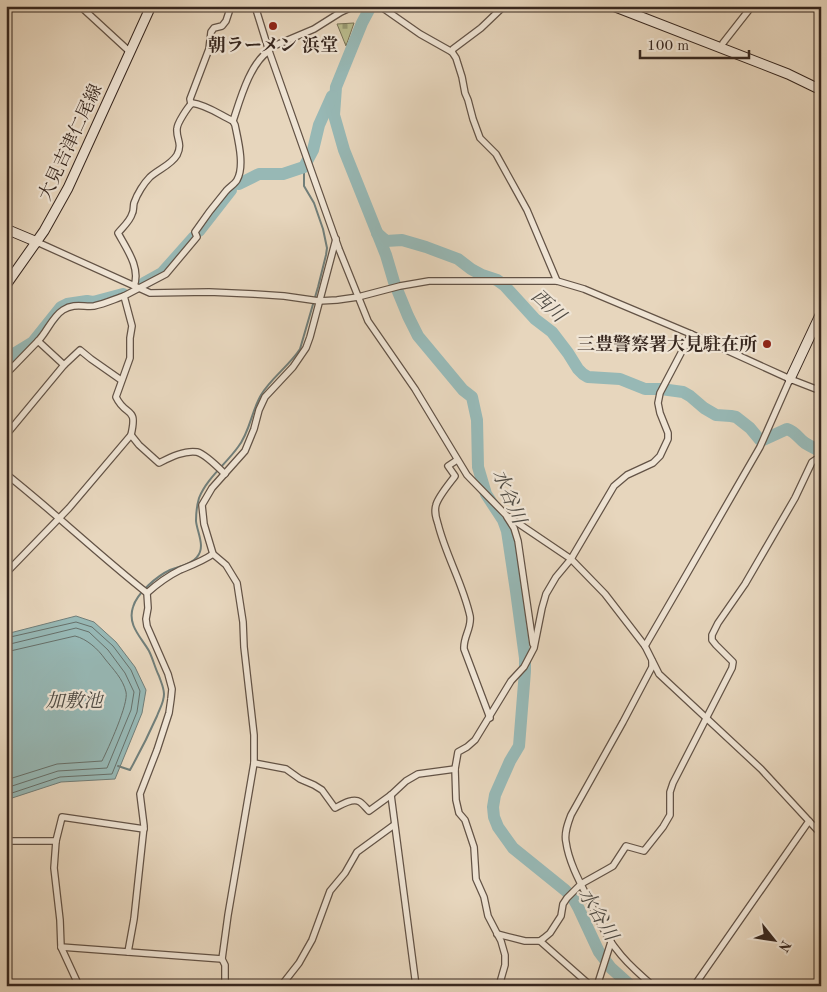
<svg xmlns="http://www.w3.org/2000/svg" width="827" height="992" font-family="'Old Standard TT','Noto Serif JP',serif">
<defs>
<pattern id="cemetery-stones" width="16" height="16" patternUnits="userSpaceOnUse" patternTransform="scale(1.25)"><rect width="16" height="16" fill="#babc8d"/><path d="M2 7V4a2 2 0 0 1 4 0v3zM10 15v-3a2 2 0 0 1 4 0v3z" fill="#989973"/></pattern>
</defs>
<rect width="100%" height="100%" fill="#e7d6bd"/>
<filter id="stains"><feTurbulence type="fractalNoise" baseFrequency=".004" numOctaves="4"/><feColorMatrix values="0 0 0 0 .2 0 0 0 0 .09 0 0 0 0 .02 0 0 0 .5 -.17"/></filter>
<radialGradient id="worn" r=".72"><stop offset=".6" stop-color="#630" stop-opacity="0"/><stop offset="1" stop-color="#630" stop-opacity=".3"/></radialGradient>
<polygon fill="url(#cemetery-stones)" stroke="#787256" points="354,23 346,46 337,24"/>
<polygon fill="#97b8b5" stroke="#717e79" points="76,616 94,622 116,642 135,667 146,690 142,713 115,779 61,782 6,800 6,634"/>
<g fill="none" stroke-linecap="round" stroke-linejoin="round">
<g stroke="#67706a" stroke-width="1">
<polyline points="6,638 76,622 92,627 113,646 131,670 140,691 137,712 112,774 60,777 6,795"/>
<polyline points="6,645 76,628 89,632 108,650 125,673 134,692 131,710 107,768 58,771 6,788"/>
<path d="M6 652 75 636C87 639 98 649 105 659 113 669 123 679 126 692 129 703 108 749 102 761L57 764 6 780"/>
</g>
<path stroke="#717e79" stroke-width="2" d="M118 766 130 770C140 752 149 734 157 716 160 708 164 702 164 694 164 688 161 682 159 676 155 668 153 659 149 651 141 637 127 625 133 607 137 593 157 576 170 570 179 566 191 565 197 557 206 547 197 532 196 521 196 514 197 505 199 498 207 478 226 464 238 447 250 432 251 412 261 395 271 378 289 366 300 349L318 287 326 255 327 248 323 229 314 203 304 186V167"/>
<g stroke="#97b8b5" stroke-width="12">
<polyline points="371,6 362,23 336,87 334,115 344,150 386,255 394,282 408,316 418,336 463,390 472,397 477,420 478,467 486,494 503,520 507,531 516,591 525,658 525,671 519,746 510,761 495,795 493,807 494,817 498,827 513,848 565,890 573,898 578,907 599,952 611,968 631,986"/>
<polyline points="239,184 259,174 283,174 304,167 313,150 319,125 332,96"/>
<polyline points="199,231 231,190"/>
<path d="M377 233 386 241 402 240 426 247 458 259 471 269 482 275 497 280 504 285 535 319 552 332 568 353 578 369 583 374 588 377 620 379 645 389H661L683 392 690 396 704 408 716 415 731 416 736 417 750 428 760 440H763L787 429C796 432 798 438 805 443 810 446 815 449 821 451"/>
<polyline points="144,283 162,273 194,237"/>
<polyline points="6,362 15,353 33,342 61,307 67,304 87,301 93,302 123,294"/>
</g>
<defs>
<g id="street">
<polyline points="80,6 130,52"/>
<polyline points="255,6 269,51 306,156 339,249 368,321 415,389 467,475 506,515 571,559 605,594 645,646 659,674 761,769 821,834"/>
<polyline points="380,6 420,34 452,52 456,58 462,77 465,93 468,100 473,119 480,138 496,154 527,210 557,281"/>
<polyline points="723,43 752,6"/>
<polyline points="269,48 314,29 341,12 354,6"/>
<polyline points="452,52 453,49 481,28 504,6"/>
<polyline points="191,104 190,99 209,49 211,32 214,28 222,26 226,21 231,6"/>
<polyline points="37,242 150,293 209,292 254,294 284,296 319,301 337,300 358,297 400,286 429,281 557,281 584,289 691,334 790,379 821,391"/>
<path d="M134 286C141 268 126 248 118 233 123 227 130 221 132 214 134 211 133 207 134 203 137 194 144 183 150 177 159 169 171 165 177 155 183 143 176 139 177 129 177 123 188 107 192 103 207 105 220 115 233 121"/>
<path d="M38 341C47 332 52 317 63 310 74 303 83 307 94 306 104 304 115 299 124 296"/>
<polyline points="6,374 38,341 64,365"/>
<polyline points="6,435 64,365 80,350 91,359 121,380"/>
<path d="M131 435 139 445 159 463C169 458 184 450 197 452 205 454 219 468 225 474"/>
<path d="M457 460 448 466 455 476C449 484 438 497 436 505 434 512 436 518 438 524 446 556 463 584 470 616 472 628 463 637 464 649L490 718"/>
<path d="M6 474C54 512 99 555 147 593L148 608 146 619 147 626 168 674 172 689 171 699 169 713 157 750 140 794 144 826 134 919 128 952"/>
<polyline points="507,517 514,528 518,541 533,644"/>
<path d="M6 573 69 508 131 435C138 405 126 418 116 397L130 358V338L132 326 124 296 166 274 197 237 195 232C205 217 215 204 226 191 229 187 235 184 237 180 245 166 238 140 235 125L233 121C240 100 250 63 269 51"/>
<path d="M147 593C157 584 168 576 180 570 192 565 203 561 213 554"/>
<polyline points="645,646 681,584 760,447 790,379"/>
<path d="M652 661V667L623 722 571 815C568 823 564 833 566 842 569 864 582 886 592 906 599 921 606 937 617 950 627 964 640 974 653 986"/>
<path d="M254 763 286 769 300 779 314 785 322 790 335 808C341 805 353 797 360 802 363 804 366 808 369 811L391 795 406 781 418 774 455 769"/>
<polyline points="391,795 416,986"/>
<polyline points="6,841 56,841"/>
<polyline points="497,934 525,941 540,941 544,938 550,933 561,916 563,904 567,898 581,884 606,870 613,866 626,846 644,851 663,827 670,815 670,792 673,783 732,668 733,662 716,645 712,640 712,635 718,623 745,584 795,498 812,462 821,456"/>
<polyline points="540,941 591,986"/>
<polyline points="61,947 222,959"/>
<polyline points="79,986 61,947 60,920 54,868 56,841 62,817 144,829"/>
<polyline points="225,986 225,965 222,959 228,915 254,763 254,735 244,647 243,622 237,583 226,565 213,554 204,524 202,505 212,488 245,451 254,429 259,410 265,397 293,367 306,348 310,337 336,239"/>
<polyline points="281,986 299,963 312,940 330,891 345,873 357,852 394,825"/>
<polyline points="499,986 505,965 505,955 501,941 488,916 484,897 476,879 474,847 465,820 459,813 456,800 455,769 458,752 467,747 475,740 511,681 524,667 534,648 542,608 546,594 556,577 571,559 614,486 627,475 653,463 660,456 668,439 668,433 660,413 658,403 660,393 691,334"/>
<polyline points="597,986 611,942"/>
<polyline points="694,986 809,821"/>
</g>
<g id="secondary">
<polyline points="613,6 788,74 821,90"/>
<polyline points="6,229 37,242"/>
<polyline points="6,285 44,231 68,188 151,6"/>
<polyline points="790,379 821,313"/>
</g>
</defs>
<use href="#street" stroke="#635346" stroke-width="8"/>
<use href="#secondary" stroke="#37271f" stroke-width="11"/>
<use href="#street" stroke="#efe4d4" stroke-width="5.5"/>
<use href="#secondary" stroke="#efe4d4" stroke-width="9"/>
</g>
<g fill="#8f2418" stroke="#efe4d4" stroke-width="2">
<circle cx="273" cy="26" r="5"/>
<circle cx="767" cy="344" r="5"/>
</g>
<g text-anchor="middle" stroke-width="4.5" stroke-linejoin="round" paint-order="stroke">
<g font-size="18" font-weight="bold" fill="#37271f" stroke="#efe4d4">
<text x="273" y="51">朝ラーメン 浜堂</text>
<text x="757" y="350" text-anchor="end">三豊警察署大見駐在所</text>
</g>
<g font-size="18" fill="#37271f" stroke="#efe4d4">
<text transform="translate(70 142) rotate(-65)" y="6">大見吉津仁尾線</text>
</g>
<g font-size="19" font-style="italic" fill="#4f4b44" stroke="#efe4d4">
<text transform="translate(549 305) rotate(43)" y="7">西川</text>
<text transform="translate(510 496) rotate(67)" y="7">水谷川</text>
<text x="74" y="707">加敷池</text>
<text transform="translate(599 914) rotate(59)" y="7">水谷川</text>
</g>
</g>
<rect width="827" height="992" fill="none" stroke="#e7d6bd" stroke-width="25"/>
<rect x="8" y="8" width="812" height="977" fill="none" stroke="#37271f" stroke-width="2.5"/>
<rect x="12" y="12" width="802" height="967" fill="none" stroke="#37271f"/>
<g transform="translate(774 940) rotate(120)" stroke="#efe4d4" stroke-width="4" paint-order="stroke">
<path d="M0-4L9 19L0 12L-9 19Z" fill="#37271f"/>
<text y="-8" font-size="14" font-weight="bold" text-anchor="middle" fill="#37271f">N</text>
</g>
<path d="M640 50v8h109v-8" fill="none" stroke="#37271f" stroke-width="2.5"/>
<text x="647" y="50" font-size="15" fill="#37271f" stroke="#efe4d4" stroke-width="4" paint-order="stroke">100 m</text>
<rect width="100%" height="100%" filter="url(#stains)"/>
<rect width="100%" height="100%" fill="url(#worn)"/>
</svg>
